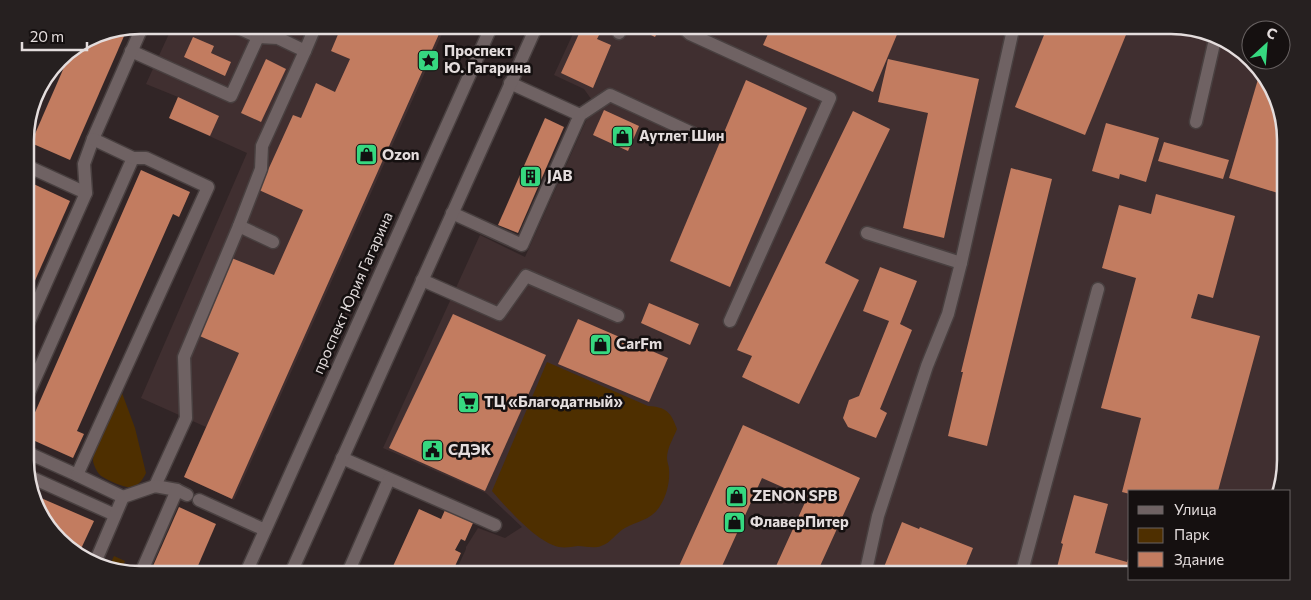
<svg xmlns="http://www.w3.org/2000/svg" width="1311" height="600" font-family="Commissioner,sans-serif">
<rect width="100%" height="100%" fill="#312526"/>
<g fill="#402f30">
<polygon points="173,25 446,25 234,500 184,477 206,427 141,398 247,153 169,118 178,97 146,84"/>
<polygon points="577,25 1171,25 1215,34 1262,70 1285,125 1286,460 1280,491 1130,491 1130,575 454,575 466,549 466,547 478,528 505,538 522,527 486,493 383,448 480,235 525,257 594,103 584,89 554,75"/>
</g>
<g fill="#4e2f00">
<path d="M547 362 648 406C666 407 671 412 677 429 673 439 667 448 667 458 667 462 669 466 669 469 670 482 667 495 660 506 652 520 637 521 625 528 616 533 611 543 601 546 594 549 585 546 578 546 571 547 565 548 559 547 537 543 506 507 492 491Z"/>
<path d="M122 393 135 428 146 473C143 479 140 484 133 487 126 489 106 480 100 475 97 472 94 466 93 461 92 452 116 405 122 393Z"/>
<polygon points="114,556 125,561 121,571 108,569"/>
</g>
<g fill="#c27c60">
<polygon points="342,25 443,25 232,499 184,477 239,353 195,334 229,257 274,275 303,210 259,190 293,115 301,118 316,83 335,92 350,59 331,51"/>
<polygon points="583,25 604,25 597,39 611,45 593,88 561,73"/>
<polygon points="638,25 656,25 660,27 655,37 637,28"/>
<polygon points="772,25 901,25 873,92 763,45"/>
<polygon points="1048,25 1130,25 1085,135 1015,107"/>
<polygon points="128,27 70,160 31,143 72,49 96,34"/>
<polygon points="193,37 214,46 211,53 231,62 225,76 184,57"/>
<polygon points="266,59 286,69 261,122 241,113"/>
<polygon points="888,59 979,79 944,238 903,228 928,113 878,102"/>
<polygon points="1261,69 1285,125 1285,179 1281,194 1229,178"/>
<polygon points="746,80 807,108 730,287 670,261"/>
<polygon points="178,97 219,116 210,136 169,118"/>
<polygon points="604,110 639,126 628,151 593,135"/>
<polygon points="853,111 890,129 825,263 859,280 799,404 742,377 752,356 737,350"/>
<polygon points="545,118 564,127 518,233 498,225"/>
<polygon points="1106,123 1159,138 1146,182 1120,174 1119,179 1092,171"/>
<polygon points="1164,142 1229,160 1223,179 1158,161"/>
<polygon points="1011,168 1052,179 987,446 948,436 963,372 961,372"/>
<polygon points="141,170 190,192 179,217 173,214 77,431 84,434 73,458 26,437 26,433"/>
<polygon points="25,180 70,201 26,301 25,185"/>
<polygon points="1156,194 1235,216 1213,298 1198,294 1191,318 1260,336 1218,491 1130,491 1130,494 1122,492 1141,418 1101,408 1136,278 1102,268 1119,205 1151,214"/>
<polygon points="880,267 917,281 900,324 912,330 880,409 887,413 876,438 848,427 843,418 849,400 859,396 889,321 863,311"/>
<polygon points="649,303 699,324 690,345 641,323"/>
<polygon points="453,314 546,355 485,491 389,448"/>
<polygon points="578,319 668,358 649,402 558,364"/>
<polygon points="743,425 860,478 816,575 772,575 807,498 762,478 718,575 675,575"/>
<polygon points="34,495 94,521 79,553 49,530"/>
<polygon points="1074,495 1108,504 1095,553 1127,562 1130,553 1130,575 1055,575 1063,544 1061,543"/>
<polygon points="179,507 216,524 194,575 149,575"/>
<polygon points="419,509 441,519 445,510 473,523 465,541 461,539 455,550 461,553 451,575 389,575"/>
<polygon points="902,522 919,529 920,527 973,548 963,573 944,567 943,571 952,575 890,575 882,572"/>
<polygon points="546,565 569,575 542,575"/>
</g>
<g fill="none" stroke-linecap="round" stroke-linejoin="round">
<defs>
<g id="service">
<polyline points="232,25 258,37 278,38 305,51"/>
<polyline points="680,25 690,34 830,98 730,321"/>
<polyline points="619,33 623,25"/>
<polyline points="131,51 231,96 258,37"/>
<polyline points="580,115 610,95 692,133"/>
<polyline points="1196,122 1216,35"/>
<polyline points="25,165 86,193"/>
<polyline points="452,213 522,245 580,115 510,83"/>
<polyline points="239,226 273,242"/>
<polyline points="867,233 961,263"/>
<polyline points="422,280 499,314 526,276 618,316"/>
<polyline points="26,328 86,193 84,164 93,139 143,25"/>
<polyline points="26,399 133,158"/>
<polyline points="26,452 77,475 208,187 146,158 133,158 93,139"/>
<polyline points="342,458 495,525"/>
<polyline points="26,475 115,515"/>
<polyline points="77,475 123,497"/>
<polyline points="155,486 186,418 184,357 239,226 261,169 262,146 305,51 316,25"/>
<polyline points="199,500 265,530"/>
<polyline points="94,565 123,497 155,486 177,490 187,495"/>
<polyline points="140,575 177,490"/>
<polyline points="347,575 389,479"/>
<polyline points="865,575 878,516 927,366 948,314 961,263 1014,25"/>
<polyline points="1021,575 1098,289"/>
</g>
<g id="secondary">
<polyline points="245,575 492,25"/>
<polyline points="290,575 537,25"/>
</g>
</defs>
<use href="#service" stroke="#494040" stroke-width="15"/>
<use href="#secondary" stroke="#494040" stroke-width="15"/>
<use href="#service" stroke="#6f6263" stroke-width="12"/>
<use href="#secondary" stroke="#6f6263" stroke-width="12"/>
</g>
<defs>
<symbol id="sight-square" viewBox="-11 -11 22 22"><rect x="-9" y="-9" width="18" height="18" rx="4" fill="#36d880" stroke="#151010"/><path d="M0-6L1.8-2.2L6-1.7L2.9 1.2L3.7 5.4L0 3.3L-3.7 5.4L-2.9 1.2L-6-1.7L-1.8-2.2Z" fill="#111"/></symbol>
<symbol id="shop-square" viewBox="-11 -11 22 22"><rect x="-9" y="-9" width="18" height="18" rx="4" fill="#36d880" stroke="#151010"/><path d="M-5-2.5h2.3a2.7 3.5 0 0 1 5.4 0H5L5.5 6h-11ZM-1.5-2.5h3a1.5 2.3 0 0 0-3 0Z" fill="#111"/></symbol>
<symbol id="building-square" viewBox="-11 -11 22 22"><rect x="-9" y="-9" width="18" height="18" rx="4" fill="#36d880" stroke="#151010"/><path d="M-4-6H4V6H1V3H-1V6H-4ZM-2.5-4.3h1.7v1.8h-1.7ZM.8-4.3h1.7v1.8H.8ZM-2.5-1h1.7V.8h-1.7ZM.8-1h1.7V.8H.8Z" fill="#111"/></symbol>
<symbol id="supermarket-square" viewBox="-11 -11 22 22"><rect x="-9" y="-9" width="18" height="18" rx="4" fill="#36d880" stroke="#151010"/><path d="M-6-5.5h2.5l.6 2H6L4.5 2H-2.5L-4.4-4H-6ZM-1.5 3.2a1.3 1.3 0 1 0 .1 0ZM3 3.2a1.3 1.3 0 1 0 .1 0Z" fill="#111"/></symbol>
<symbol id="civic-square" viewBox="-11 -11 22 22"><rect x="-9" y="-9" width="18" height="18" rx="4" fill="#36d880" stroke="#151010"/><path d="M-.6-6.5H3V-4.5H.6V-3L4-1V1h2V6H-6V1h2V-1L-.6-3ZM-1.2 2.5V6h2.4V2.5Z" fill="#111"/></symbol>
</defs>
<g fill-rule="evenodd">
<use href="#sight-square" x="416" y="48" width="25" height="25"/>
<use href="#shop-square" x="610" y="124" width="25" height="25"/>
<use href="#shop-square" x="354" y="142" width="25" height="25"/>
<use href="#building-square" x="518" y="164" width="25" height="25"/>
<use href="#shop-square" x="588" y="332" width="25" height="25"/>
<use href="#supermarket-square" x="456" y="390" width="25" height="25"/>
<use href="#civic-square" x="420" y="438" width="25" height="25"/>
<use href="#shop-square" x="724" y="484" width="25" height="25"/>
<use href="#shop-square" x="722" y="510" width="25" height="25"/>
</g>
<g text-anchor="middle" stroke-width="5" stroke-linejoin="round" paint-order="stroke">
<g font-size="15" font-weight="bold" fill="#e4dddd" stroke="#151010" text-anchor="start">
<text x="444" y="56">Проспект<tspan x="444" dy="17">Ю. Гагарина</tspan></text>
<text x="639" y="141">Аутлет Шин</text>
<text x="382" y="160">Ozon</text>
<text x="547" y="181">JAB</text>
<text x="616" y="349">CarFm</text>
<text x="484" y="407">ТЦ «Благодатный»</text>
<text x="448" y="455">СДЭК</text>
<text x="752" y="501">ZENON SPB</text>
<text x="750" y="527">ФлаверПитер</text>
</g>
<g font-size="15" fill="#e4dddd" stroke="#151010">
<text transform="translate(353 293) rotate(-66)" y="5">проспект Юрия Гагарина</text>
</g>
</g>
<path d="M0 0H1311V600H0ZM140 34H1171A106 106 0 0 1 1277 140V460A106 106 0 0 1 1171 566H140A106 106 0 0 1 34 460V140A106 106 0 0 1 140 34Z" fill="#262020" fill-rule="evenodd"/>
<path fill="none" stroke="#e4dddd" stroke-width="2.5" d="M140 34H1171A106 106 0 0 1 1277 140V460A106 106 0 0 1 1171 566H140A106 106 0 0 1 34 460V140A106 106 0 0 1 140 34Z"/>
<rect x="1128" y="490" width="162" height="90" fill="#151010" stroke="#686262"/>
<rect x="1138" y="506" width="25" height="8" fill="#6f6263" stroke="#686262"/>
<text x="1174" y="515" font-size="15" fill="#e4dddd">Улица</text>
<rect x="1138" y="528" width="25" height="15" fill="#4e2f00" stroke="#686262"/>
<text x="1174" y="540" font-size="15" fill="#e4dddd">Парк</text>
<rect x="1138" y="552" width="25" height="15" fill="#c27c60" stroke="#686262"/>
<text x="1174" y="565" font-size="15" fill="#e4dddd">Здание</text>
<g transform="translate(1266 45) rotate(26)"><circle r="24" fill="#151010" stroke="#686262"/>
<path d="M0-4L9 19L0 12L-9 19Z" fill="#36d880"/>
<text y="-8" font-size="14" font-weight="bold" text-anchor="middle" fill="#e4dddd">С</text>
</g>
<path d="M22 42v8h65v-8" fill="none" stroke="#e4dddd" stroke-width="2.5"/>
<text x="30" y="42" font-size="15" fill="#e4dddd" stroke="#151010" stroke-width="4" paint-order="stroke">20 m</text>
</svg>
